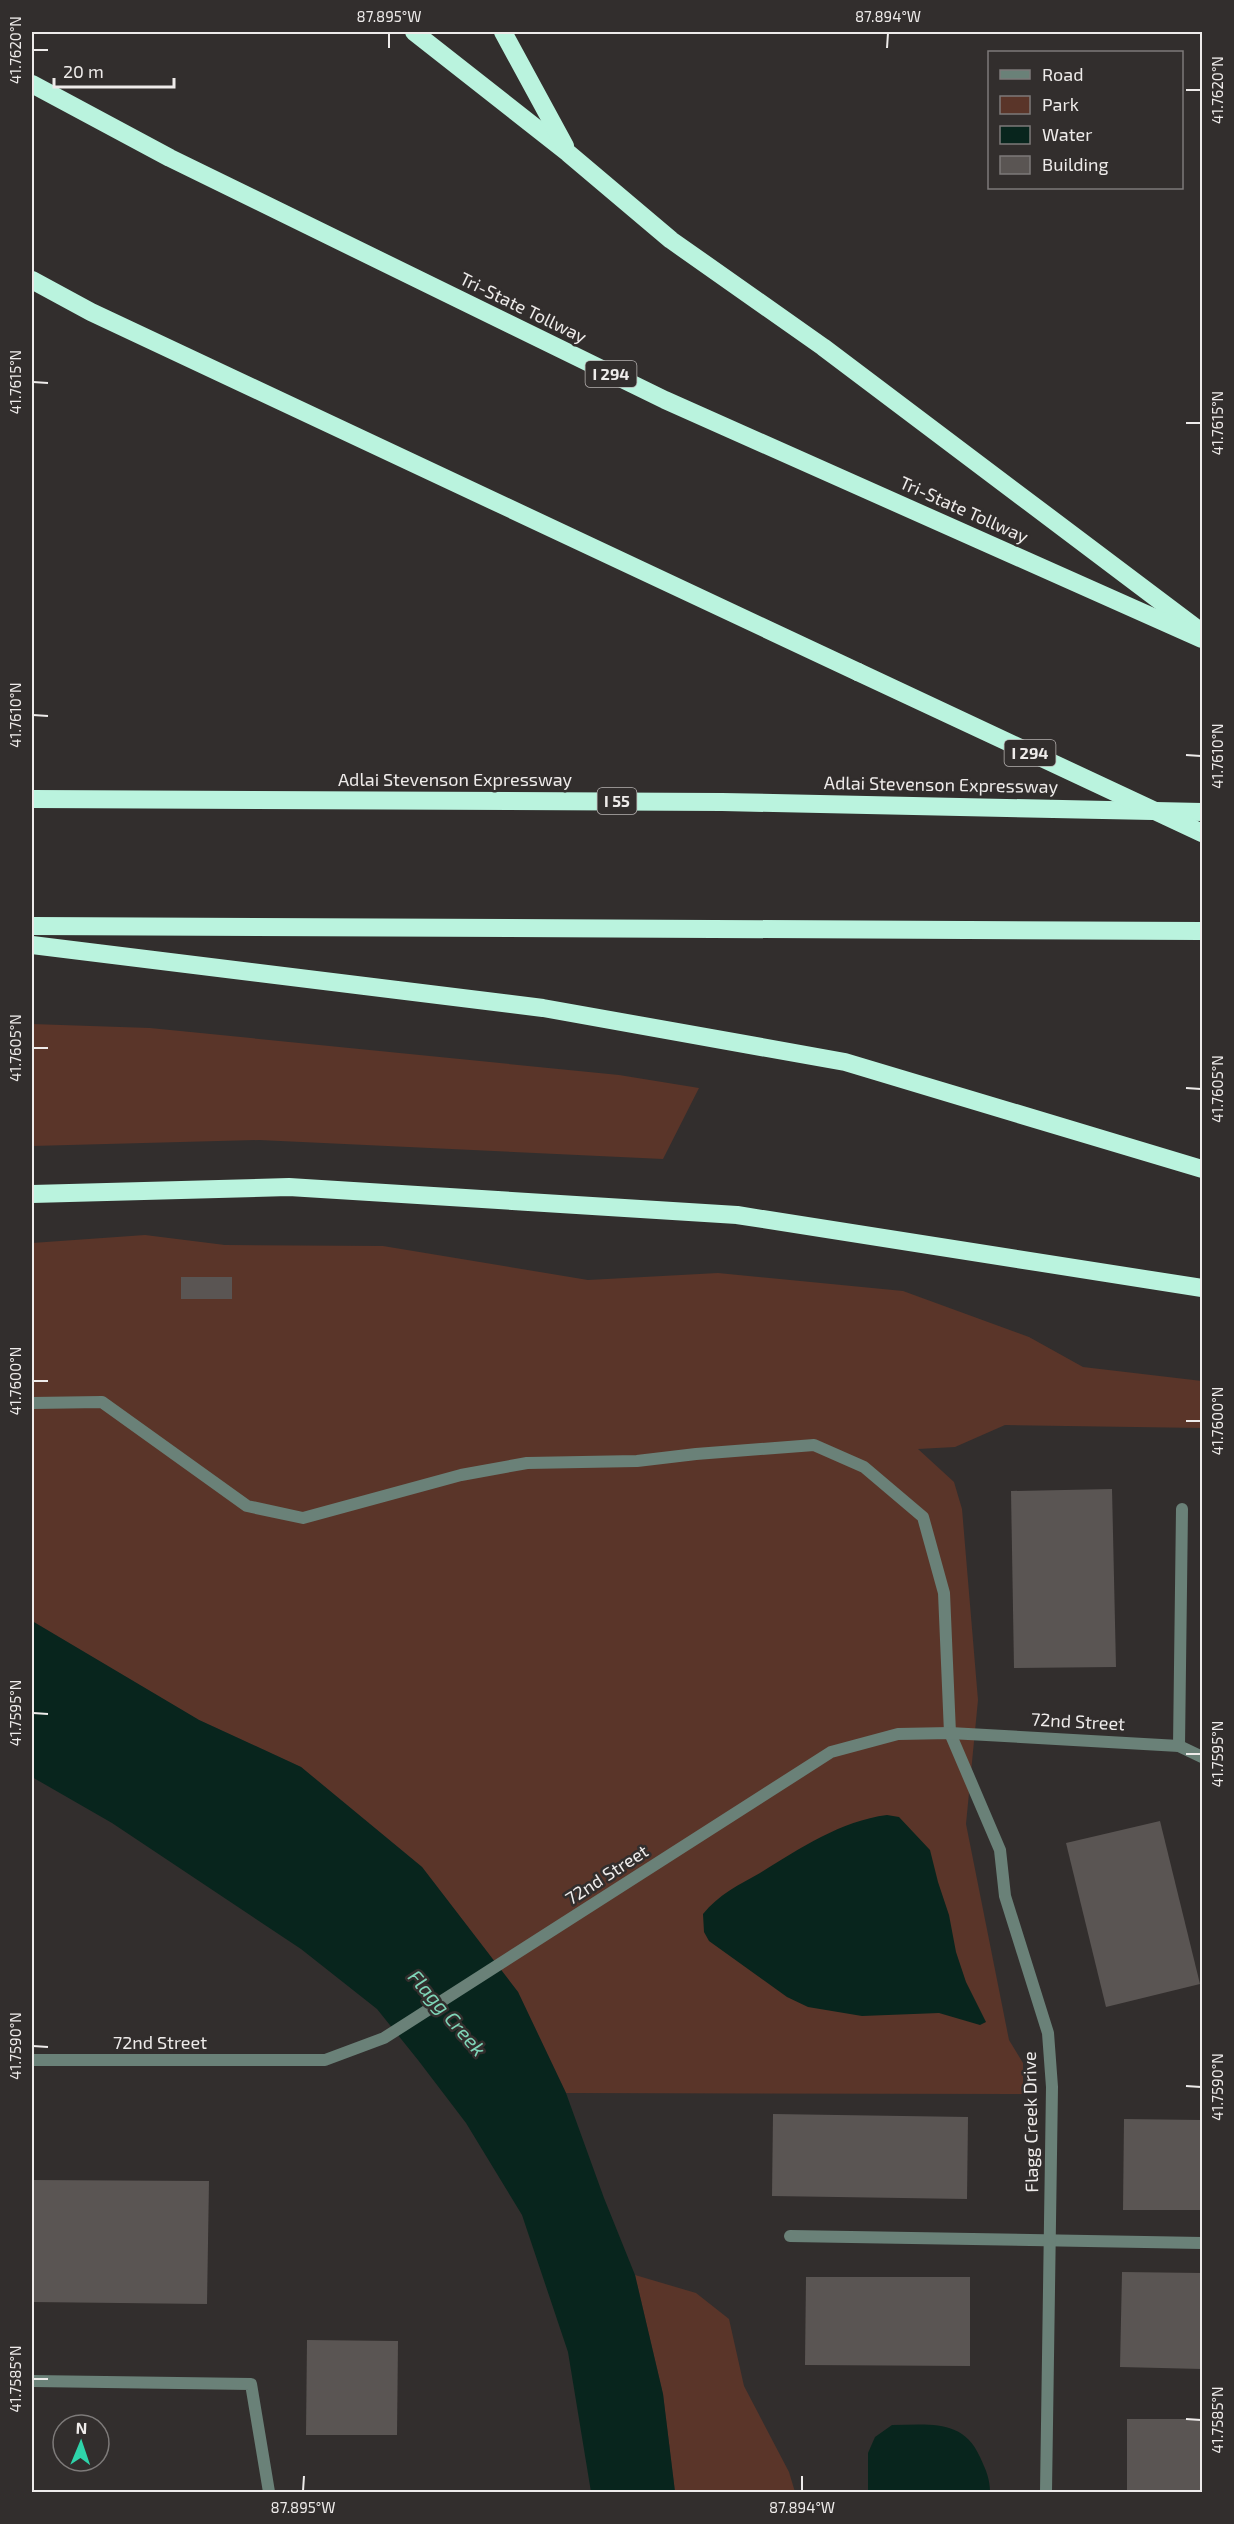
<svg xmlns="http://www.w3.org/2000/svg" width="1234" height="2524" font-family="'Exo 2',sans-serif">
<rect width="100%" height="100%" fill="#322e2d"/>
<g fill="#5a3529">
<polygon points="32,1024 150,1028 619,1075 699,1088 663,1159 259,1140 32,1146"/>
<polygon points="145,1235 225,1245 383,1246 588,1280 718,1273 903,1291 1029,1337 1083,1367 1202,1381 1202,1428 1005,1425 955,1447 918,1449 954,1482 962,1509 978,1700 966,1824 1009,2040 1023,2063 1023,2094 566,2093 518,1992 422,1867 301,1767 199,1720 32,1621 32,1243"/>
<polygon points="635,2275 696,2293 729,2319 744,2386 789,2472 795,2492 675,2492 663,2394"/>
</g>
<g fill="#08251d">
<polygon points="32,1621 199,1720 301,1767 422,1867 518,1992 566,2093 604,2198 635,2275 663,2394 675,2492 591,2492 568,2352 522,2215 466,2123 418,2060 377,2009 301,1949 112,1823 32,1777"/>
<path d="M887 1815 899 1817 930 1850 938 1882 949 1915 956 1952 966 1982 986 2022 980 2025 939 2013 862 2016 808 2007 787 1997 709 1941 704 1932 703 1914C718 1895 740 1884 760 1873 799 1849 840 1821 887 1815Z"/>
<path d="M892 2425C927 2425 963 2418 980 2457 986 2470 990 2479 990 2492H868V2453L875 2437Z"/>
</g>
<g fill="#5a5553">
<rect x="181" y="1277" width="51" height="22"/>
<polygon points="1112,1489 1116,1667 1014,1668 1011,1491"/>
<polygon points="1160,1821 1200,1984 1106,2007 1066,1843"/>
<polygon points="773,2114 968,2117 967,2199 772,2196"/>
<polygon points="1124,2119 1202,2120 1202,2210 1123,2210"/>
<polygon points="32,2180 209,2181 207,2304 32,2302"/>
<polygon points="1122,2272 1202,2273 1202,2369 1120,2367"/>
<polygon points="806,2277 970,2277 970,2366 805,2365"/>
<polygon points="307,2340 398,2341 397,2435 306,2435"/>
<rect x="1127" y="2419" width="75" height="73"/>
</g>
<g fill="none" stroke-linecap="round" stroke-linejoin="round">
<g stroke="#6a8178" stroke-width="12">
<polyline points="32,1403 102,1402 247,1506 303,1518 461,1475 527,1463 637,1461 696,1454 814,1445 864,1467 923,1517 944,1593 950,1733"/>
<polyline points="1179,1746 1182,1509"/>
<polyline points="790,2236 1202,2243"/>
<polyline points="32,2381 251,2384 269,2492"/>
</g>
<g stroke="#6a8178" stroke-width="12">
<polyline points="950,1733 1000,1850 1005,1896 1048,2033 1052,2087 1046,2492"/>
<polyline points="32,2060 325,2060 384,2038 831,1752 898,1734 950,1733 1179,1746 1202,1757"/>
</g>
<g stroke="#baf3de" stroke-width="18">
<polyline points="414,32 568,153 671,240 823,347 1196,628"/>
<polyline points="503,32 565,146"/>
<polyline points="32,84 170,158 665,400 1202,639"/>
<polyline points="32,280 91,312 858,672"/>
<polyline points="32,799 722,802 1202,812"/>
<polyline points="32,926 1202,931"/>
<polyline points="32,945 543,1008 845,1062 1202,1169"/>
<polyline points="32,1194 289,1187 737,1215 1202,1288"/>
</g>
<polyline stroke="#baf3de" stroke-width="18" points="858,672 1202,833"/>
</g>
<path fill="none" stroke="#eeebea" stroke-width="2" d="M389 48V33M887 48 888 33M33 50H48M1186 90H1201M33 382 48 383M1186 423H1201M33 715 48 716M1186 755 1201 756M33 1048H48M1186 1088 1201 1089M33 1381H48M1186 1421H1201M33 1713 48 1714M1186 1754H1201M33 2046 48 2047M1186 2086 1201 2087M33 2379H48M1186 2419 1201 2420M303 2491 304 2476M802 2491V2476"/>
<g text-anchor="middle" stroke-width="5" stroke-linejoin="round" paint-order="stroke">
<g fill="#322e2d" stroke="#b6b2b1" stroke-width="1.5">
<rect x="585.5" y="361" width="51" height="26" rx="4.5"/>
<rect x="1004.5" y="740" width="51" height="26" rx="4.5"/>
<rect x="597.5" y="788" width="39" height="26" rx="4.5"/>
</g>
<g font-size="16" font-weight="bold" fill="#eeebea">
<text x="611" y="380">I 294</text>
<text x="1030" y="759">I 294</text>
<text x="617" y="807">I 55</text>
</g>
<g font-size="18" fill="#eeebea" stroke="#322e2d">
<text transform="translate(523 308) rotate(26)" y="6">Tri-State Tollway</text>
<text transform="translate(964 510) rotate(24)" y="6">Tri-State Tollway</text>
<text x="455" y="786">Adlai Stevenson Expressway</text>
<text transform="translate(941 785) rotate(1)" y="6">Adlai Stevenson Expressway</text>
<text transform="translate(1078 1722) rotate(3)" y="6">72nd Street</text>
<text transform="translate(607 1875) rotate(-33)" y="6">72nd Street</text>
<text x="160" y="2049">72nd Street</text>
<text transform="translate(1031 2122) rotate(-91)" y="6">Flagg Creek Drive</text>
</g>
<g font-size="20" font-style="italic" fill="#7fd5b8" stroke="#322e2d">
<text transform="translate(447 2013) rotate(49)" y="7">Flagg Creek</text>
</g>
</g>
<rect width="1234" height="2524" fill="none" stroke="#322e2d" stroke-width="66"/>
<rect x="988" y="51" width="195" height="138" fill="#322e2d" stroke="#7d7a79" stroke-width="1.5"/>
<rect x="1000" y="70" width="30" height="9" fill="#6a8178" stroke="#7d7a79" stroke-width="1.5"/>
<text x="1042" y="81" font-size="18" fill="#eeebea">Road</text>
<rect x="1000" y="96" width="30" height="18" fill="#5a3529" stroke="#7d7a79" stroke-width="1.5"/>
<text x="1042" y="111" font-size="18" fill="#eeebea">Park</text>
<rect x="1000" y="126" width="30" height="18" fill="#08251d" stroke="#7d7a79" stroke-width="1.5"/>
<text x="1042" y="141" font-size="18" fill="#eeebea">Water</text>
<rect x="1000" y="156" width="30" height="18" fill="#5a5553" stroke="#7d7a79" stroke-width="1.5"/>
<text x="1042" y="171" font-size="18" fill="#eeebea">Building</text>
<g transform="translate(81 2443) rotate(2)"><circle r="28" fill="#322e2d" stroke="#7d7a79" stroke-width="1.5"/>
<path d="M0-4.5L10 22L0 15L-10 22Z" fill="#2ed4aa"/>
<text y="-9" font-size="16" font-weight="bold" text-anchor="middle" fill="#eeebea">N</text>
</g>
<path d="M54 78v9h120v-9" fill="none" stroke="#eeebea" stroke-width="3"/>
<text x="63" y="78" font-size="18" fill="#eeebea" stroke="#322e2d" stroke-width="4.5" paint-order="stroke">20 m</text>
<rect x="33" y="33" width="1168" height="2458" fill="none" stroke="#eeebea" stroke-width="2"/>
<g font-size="15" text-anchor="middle" fill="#eeebea">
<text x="389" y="22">87.895°W</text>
<text x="888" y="22">87.894°W</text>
<text transform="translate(16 50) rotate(-90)" y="5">41.7620°N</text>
<text transform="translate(1218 90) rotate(-90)" y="5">41.7620°N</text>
<text transform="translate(16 382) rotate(-90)" y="5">41.7615°N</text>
<text transform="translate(1218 423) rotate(-90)" y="5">41.7615°N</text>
<text transform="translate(16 715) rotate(-90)" y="5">41.7610°N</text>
<text transform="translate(1218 756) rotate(-90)" y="5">41.7610°N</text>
<text transform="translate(16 1048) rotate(-90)" y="5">41.7605°N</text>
<text transform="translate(1218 1089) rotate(-90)" y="5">41.7605°N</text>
<text transform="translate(16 1381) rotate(-90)" y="5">41.7600°N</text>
<text transform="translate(1218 1421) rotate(-90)" y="5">41.7600°N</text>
<text transform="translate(16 1713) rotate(-90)" y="5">41.7595°N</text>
<text transform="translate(1218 1754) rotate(-90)" y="5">41.7595°N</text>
<text transform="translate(16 2046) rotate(-90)" y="5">41.7590°N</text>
<text transform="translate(1218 2087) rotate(-90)" y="5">41.7590°N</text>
<text transform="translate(16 2379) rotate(-90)" y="5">41.7585°N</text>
<text transform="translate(1218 2420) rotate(-90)" y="5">41.7585°N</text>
<text x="303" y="2513">87.895°W</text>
<text x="802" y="2513">87.894°W</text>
</g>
</svg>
